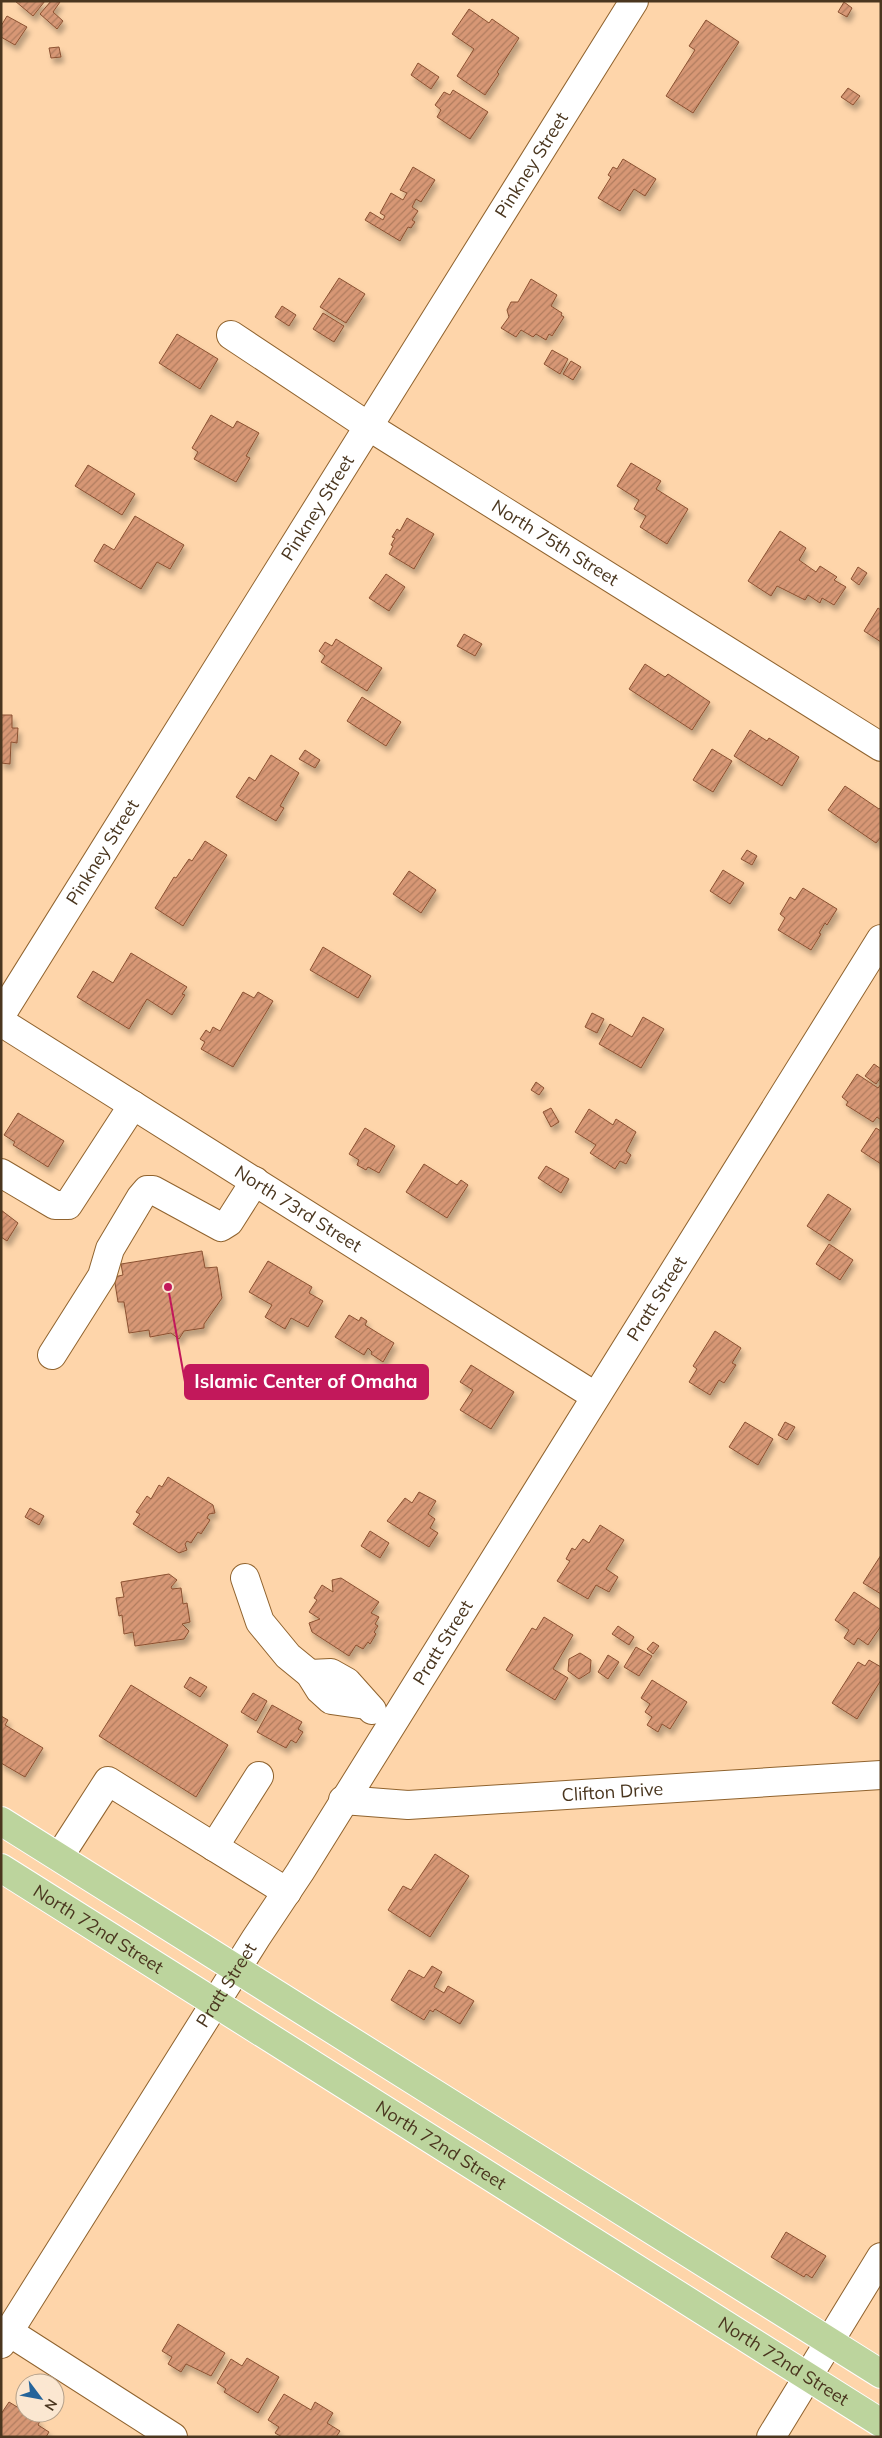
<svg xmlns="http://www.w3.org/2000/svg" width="882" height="2438" font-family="Mulish,sans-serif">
<defs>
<pattern id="building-hatch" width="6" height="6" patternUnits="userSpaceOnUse" patternTransform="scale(1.25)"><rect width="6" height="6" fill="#d79775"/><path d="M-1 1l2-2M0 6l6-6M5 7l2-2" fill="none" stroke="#b07c5f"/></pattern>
<filter id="shadow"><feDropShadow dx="3" dy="5.5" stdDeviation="2.5" flood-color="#0004"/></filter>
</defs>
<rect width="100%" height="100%" fill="#fed5aa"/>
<g fill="url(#building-hatch)" stroke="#8b5131" filter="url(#shadow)">
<polygon points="15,1 45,1 33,16"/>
<polygon points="51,1 60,2 53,12 63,21 57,29 40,14"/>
<polygon points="844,2 852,8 847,17 838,12"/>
<polygon points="469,9 489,23 492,19 519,38 497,72 499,74 485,95 457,76 474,49 452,34"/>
<polygon points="7,16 27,27 15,45 1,37 1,26"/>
<polygon points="706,20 739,42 693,113 666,96 695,50 689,46"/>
<polygon points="59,47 61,57 51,58 49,48"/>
<polygon points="418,63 439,77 431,89 411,75"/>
<polygon points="848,88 860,96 853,105 841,97"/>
<polygon points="453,90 488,112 470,139 437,117 441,110 435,105 444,92 450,95"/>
<polygon points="623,159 656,179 645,196 634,189 620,211 598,198 611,177 608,175 613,167 617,169"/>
<polygon points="413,167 435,180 421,202 416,199 412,207 418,211 412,220 415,222 411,228 408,227 400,241 365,220 370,212 383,220 385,216 380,213 391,193 403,200 407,193 400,190"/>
<polygon points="339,278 365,294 346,323 320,307"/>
<polygon points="531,279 557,295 551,306 562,313 561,315 564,317 552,336 549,334 546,340 536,334 533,337 521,330 516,337 501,328 509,317 507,310 511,302 518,302"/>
<polygon points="282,306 296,315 289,326 275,317"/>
<polygon points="323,313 344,326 334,342 313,329"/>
<polygon points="177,334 218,359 200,389 159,363"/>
<polygon points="552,350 568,359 560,374 544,364"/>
<polygon points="571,361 581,367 573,380 563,374"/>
<polygon points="211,415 233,428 237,421 259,433 246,456 250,458 236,482 194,459 198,452 192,448"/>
<polygon points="631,463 661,481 656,489 688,509 667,544 640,527 646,516 634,509 639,500 617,486"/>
<polygon points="88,465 135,494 122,515 75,486"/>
<polygon points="135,516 184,545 170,569 157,562 141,589 94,561 104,544 114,550"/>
<polygon points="407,518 434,534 414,569 389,554 393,546 391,545 395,538 392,537 397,529 400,531"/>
<polygon points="780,531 806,548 799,560 816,572 820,566 837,577 834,580 846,587 834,605 822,598 820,603 808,595 805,600 777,586 771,596 748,581"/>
<polygon points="858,567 867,573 859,585 851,579"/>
<polygon points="386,574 405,587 389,611 369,598"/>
<polygon points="878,608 881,610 881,642 864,631"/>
<polygon points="464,634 482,644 475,656 457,646"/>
<polygon points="336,639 382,668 367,691 321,662 325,656 319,651 325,642 332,646"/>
<polygon points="645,664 665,677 668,674 710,702 692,730 629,689"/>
<polygon points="362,697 401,722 386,746 347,721"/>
<polygon points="1,715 12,715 12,728 18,728 17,743 11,742 10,764 1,763"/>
<polygon points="750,730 767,741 769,738 799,757 782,786 734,756"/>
<polygon points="712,749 732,761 713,792 693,780"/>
<polygon points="305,750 320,760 315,768 299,759"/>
<polygon points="271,755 299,773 280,806 284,808 276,821 236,797 249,777 255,781"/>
<polygon points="845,786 879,809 881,807 881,837 876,843 828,810"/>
<polygon points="205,841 227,855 183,926 155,908 174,877 176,878 189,859 192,861"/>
<polygon points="747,850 757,856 752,865 741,859"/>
<polygon points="723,870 744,883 730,904 710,891"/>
<polygon points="409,871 436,890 421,913 393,894"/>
<polygon points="803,888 837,909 827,925 825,923 819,933 821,934 811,950 778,930 785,918 780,914 790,897 795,900"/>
<polygon points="323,947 371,976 358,998 310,970"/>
<polygon points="131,953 187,987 182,994 185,995 172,1015 147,999 129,1029 77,997 93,971 113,983"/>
<polygon points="243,992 254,998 258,992 273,1001 233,1067 201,1049 205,1042 200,1039 206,1030 210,1033 213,1027 220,1031"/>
<polygon points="592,1013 604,1019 597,1033 585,1027"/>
<polygon points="643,1017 664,1029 641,1068 599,1044 610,1024 632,1037"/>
<polygon points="874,1064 881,1069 881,1077 876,1084 865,1076"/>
<polygon points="857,1074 878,1088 881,1084 881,1120 877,1117 873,1122 846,1105 848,1102 842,1097"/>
<polygon points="536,1082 544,1088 539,1095 531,1090"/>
<polygon points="551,1108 559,1122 551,1127 543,1112"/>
<polygon points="589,1109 613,1125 616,1119 636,1132 626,1151 631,1155 626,1164 620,1161 615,1169 590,1153 596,1145 575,1132"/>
<polygon points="18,1113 64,1141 48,1167 13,1145 15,1142 4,1135"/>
<polygon points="365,1128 395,1146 379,1173 368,1167 366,1170 357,1165 359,1160 349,1154"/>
<polygon points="876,1128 881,1131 881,1164 861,1151"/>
<polygon points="424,1164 457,1185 461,1180 468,1185 447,1218 406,1192"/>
<polygon points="546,1166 569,1179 561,1193 538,1178"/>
<polygon points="828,1194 851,1209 830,1241 807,1226"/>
<polygon points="1,1210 18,1223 7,1241 1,1237"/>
<polygon points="829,1244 853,1260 840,1280 816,1264"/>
<polygon points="202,1251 205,1268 217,1267 222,1298 204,1324 204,1328 184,1331 179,1339 171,1333 150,1337 149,1330 129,1333 124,1302 118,1302 114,1277 123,1275 121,1264"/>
<polygon points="268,1261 312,1287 309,1293 323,1301 308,1327 291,1318 285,1329 265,1317 272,1305 249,1292"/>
<polygon points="349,1315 359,1321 361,1317 367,1321 365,1325 394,1343 383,1362 371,1354 372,1352 368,1348 364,1355 335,1337"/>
<polygon points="715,1331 741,1348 732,1363 736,1365 724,1383 719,1380 710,1395 689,1382 697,1369 693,1366"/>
<polygon points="471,1365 514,1392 491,1429 460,1410 473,1390 460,1382"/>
<polygon points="745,1422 773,1439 758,1465 729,1447"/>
<polygon points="785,1422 795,1427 787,1440 778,1435"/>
<polygon points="168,1477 213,1505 215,1513 209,1514 207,1518 210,1520 201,1534 198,1532 191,1543 187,1541 185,1544 187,1550 179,1553 133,1524 140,1514 136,1512 147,1496 151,1499 159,1485 162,1487"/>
<polygon points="419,1492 436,1501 428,1514 435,1519 430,1528 438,1533 429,1547 387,1521 405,1498 412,1503"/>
<polygon points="30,1508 44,1516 39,1525 25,1517"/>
<polygon points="600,1525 624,1540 606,1569 618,1577 609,1592 596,1585 588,1599 557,1581 570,1561 566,1559 572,1548 575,1550 583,1539 589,1543"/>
<polygon points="370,1531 389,1543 380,1558 361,1546"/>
<polygon points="881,1555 881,1594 863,1583"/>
<polygon points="169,1574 177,1580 171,1587 172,1589 181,1588 183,1604 187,1603 190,1622 182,1624 189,1631 184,1639 135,1646 133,1632 124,1634 122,1615 119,1616 116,1598 124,1597 121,1582"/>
<polygon points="341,1578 379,1602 371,1613 379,1617 375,1624 378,1626 374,1632 376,1634 370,1644 368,1642 363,1649 356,1645 349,1656 312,1632 309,1623 320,1619 309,1612 317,1600 314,1598 322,1585 333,1592 332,1580"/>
<polygon points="854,1592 881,1610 881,1626 868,1645 858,1638 854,1645 844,1638 849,1630 835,1620"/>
<polygon points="544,1617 573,1635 553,1669 568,1678 555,1700 506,1670 532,1628 536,1630"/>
<polygon points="618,1626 634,1637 629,1645 612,1634"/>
<polygon points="653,1642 659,1646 653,1654 647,1649"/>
<polygon points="636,1647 652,1656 639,1676 624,1667"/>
<polygon points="580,1653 591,1660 590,1672 579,1679 568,1671 569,1659"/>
<polygon points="608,1655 619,1662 608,1679 598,1672"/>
<polygon points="869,1660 881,1667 881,1680 857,1719 832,1703 858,1662 865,1666"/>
<polygon points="190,1677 207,1687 200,1697 184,1687"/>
<polygon points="652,1680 687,1702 670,1729 662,1724 658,1732 647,1725 652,1717 645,1712 650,1704 641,1698"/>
<polygon points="131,1685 228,1745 196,1797 99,1736"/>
<polygon points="253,1693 267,1701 256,1721 241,1712"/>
<polygon points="272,1705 302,1722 298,1729 303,1732 296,1743 291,1740 286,1748 257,1732"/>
<polygon points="1,1716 8,1720 5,1725 43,1748 25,1777 1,1763"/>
<polygon points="435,1854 469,1876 430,1937 388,1910 403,1886 411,1890"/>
<polygon points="432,1966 442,1972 434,1987 444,1993 448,1986 474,2001 460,2024 435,2009 433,2012 430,2010 424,2020 391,2000 409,1970 424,1978"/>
<polygon points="786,2232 826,2256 812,2278 806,2274 804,2277 771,2257"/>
<polygon points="178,2324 225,2353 211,2376 186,2364 181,2372 168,2364 172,2357 162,2351"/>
<polygon points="247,2358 279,2377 258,2413 224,2392 226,2389 217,2383 231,2359 242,2366"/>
<polygon points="284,2394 311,2410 315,2402 333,2413 327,2423 340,2431 336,2437 282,2437 275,2433 279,2427 268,2420"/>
<polygon points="9,2402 40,2421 38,2425 49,2432 46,2437 1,2437 1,2414"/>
</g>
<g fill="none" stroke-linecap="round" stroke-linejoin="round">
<defs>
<g id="minor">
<path id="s1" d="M231 335 368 426 881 747"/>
<path id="s2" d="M1 1015 634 1"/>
<path id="s3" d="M1 1022 595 1396"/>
<polyline points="1,1173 55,1205 68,1205 133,1105"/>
<polyline points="52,1355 102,1276 110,1249 141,1197 147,1190 153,1190 221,1227 229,1222 255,1181"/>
<polyline points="245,1578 260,1622 288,1656 310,1674 320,1690 331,1700 366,1705"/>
<polyline points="310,1674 331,1673 347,1682 372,1710"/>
<path id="s4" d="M343 1800 408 1805 881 1775"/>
<polyline points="214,1847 259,1776"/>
<polyline points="59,1857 108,1781 287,1892"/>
<polyline points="9,2332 173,2437"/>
<path id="s5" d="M1 2344 256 1938 300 1872 881 939"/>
<polyline points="771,2437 881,2257"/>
</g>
<g id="major">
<polyline points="1,1821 881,2374"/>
<path id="s6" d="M1 1868 881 2423"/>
</g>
</defs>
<use href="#minor" stroke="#90632e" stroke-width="30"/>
<use href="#major" stroke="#fff" stroke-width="30"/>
<use href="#minor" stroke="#fff" stroke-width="28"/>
<use href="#major" stroke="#bcd49d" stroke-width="28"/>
</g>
<g text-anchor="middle" stroke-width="4" stroke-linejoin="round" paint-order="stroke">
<g font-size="18" fill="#4a361f" stroke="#fbe7d1">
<text dy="6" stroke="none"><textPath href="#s2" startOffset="1002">Pinkney Street</textPath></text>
<text dy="6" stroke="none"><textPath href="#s2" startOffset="598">Pinkney Street</textPath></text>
<text dy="6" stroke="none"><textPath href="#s1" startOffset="385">North 75th Street</textPath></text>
<text dy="6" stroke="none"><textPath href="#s2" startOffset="192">Pinkney Street</textPath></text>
<text dy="6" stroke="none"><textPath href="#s3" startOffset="351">North 73rd Street</textPath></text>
<text dy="6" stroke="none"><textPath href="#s5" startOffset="1234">Pratt Street</textPath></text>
<text dy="6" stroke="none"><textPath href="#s5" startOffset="829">Pratt Street</textPath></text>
<text dy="6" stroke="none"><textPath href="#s4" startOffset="270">Clifton Drive</textPath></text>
<text dy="6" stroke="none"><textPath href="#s6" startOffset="115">North 72nd Street</textPath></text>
<text dy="6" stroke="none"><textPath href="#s5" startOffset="424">Pratt Street</textPath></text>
<text dy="6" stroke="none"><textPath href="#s6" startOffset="520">North 72nd Street</textPath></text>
<text dy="6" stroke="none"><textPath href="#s6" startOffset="925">North 72nd Street</textPath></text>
</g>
</g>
<path fill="none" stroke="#c2185b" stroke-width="2" d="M168 1287L185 1382"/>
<circle fill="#c2185b" stroke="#fbe7d1" stroke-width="2" cx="168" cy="1287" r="5"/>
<rect fill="#c2185b" stroke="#c2185b" stroke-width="2" x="185" y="1365" width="243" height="34" rx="5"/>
<g font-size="19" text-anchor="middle" font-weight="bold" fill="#fff">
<text x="306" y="1388">Islamic Center of Omaha</text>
</g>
<rect width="882" height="2438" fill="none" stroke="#4a361f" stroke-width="5"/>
<g transform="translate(40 2398) rotate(122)"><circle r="24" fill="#fbe7d1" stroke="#b4a08a"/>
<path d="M0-4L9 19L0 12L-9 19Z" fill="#25649a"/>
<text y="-8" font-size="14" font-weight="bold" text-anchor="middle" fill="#4a361f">N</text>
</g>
</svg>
